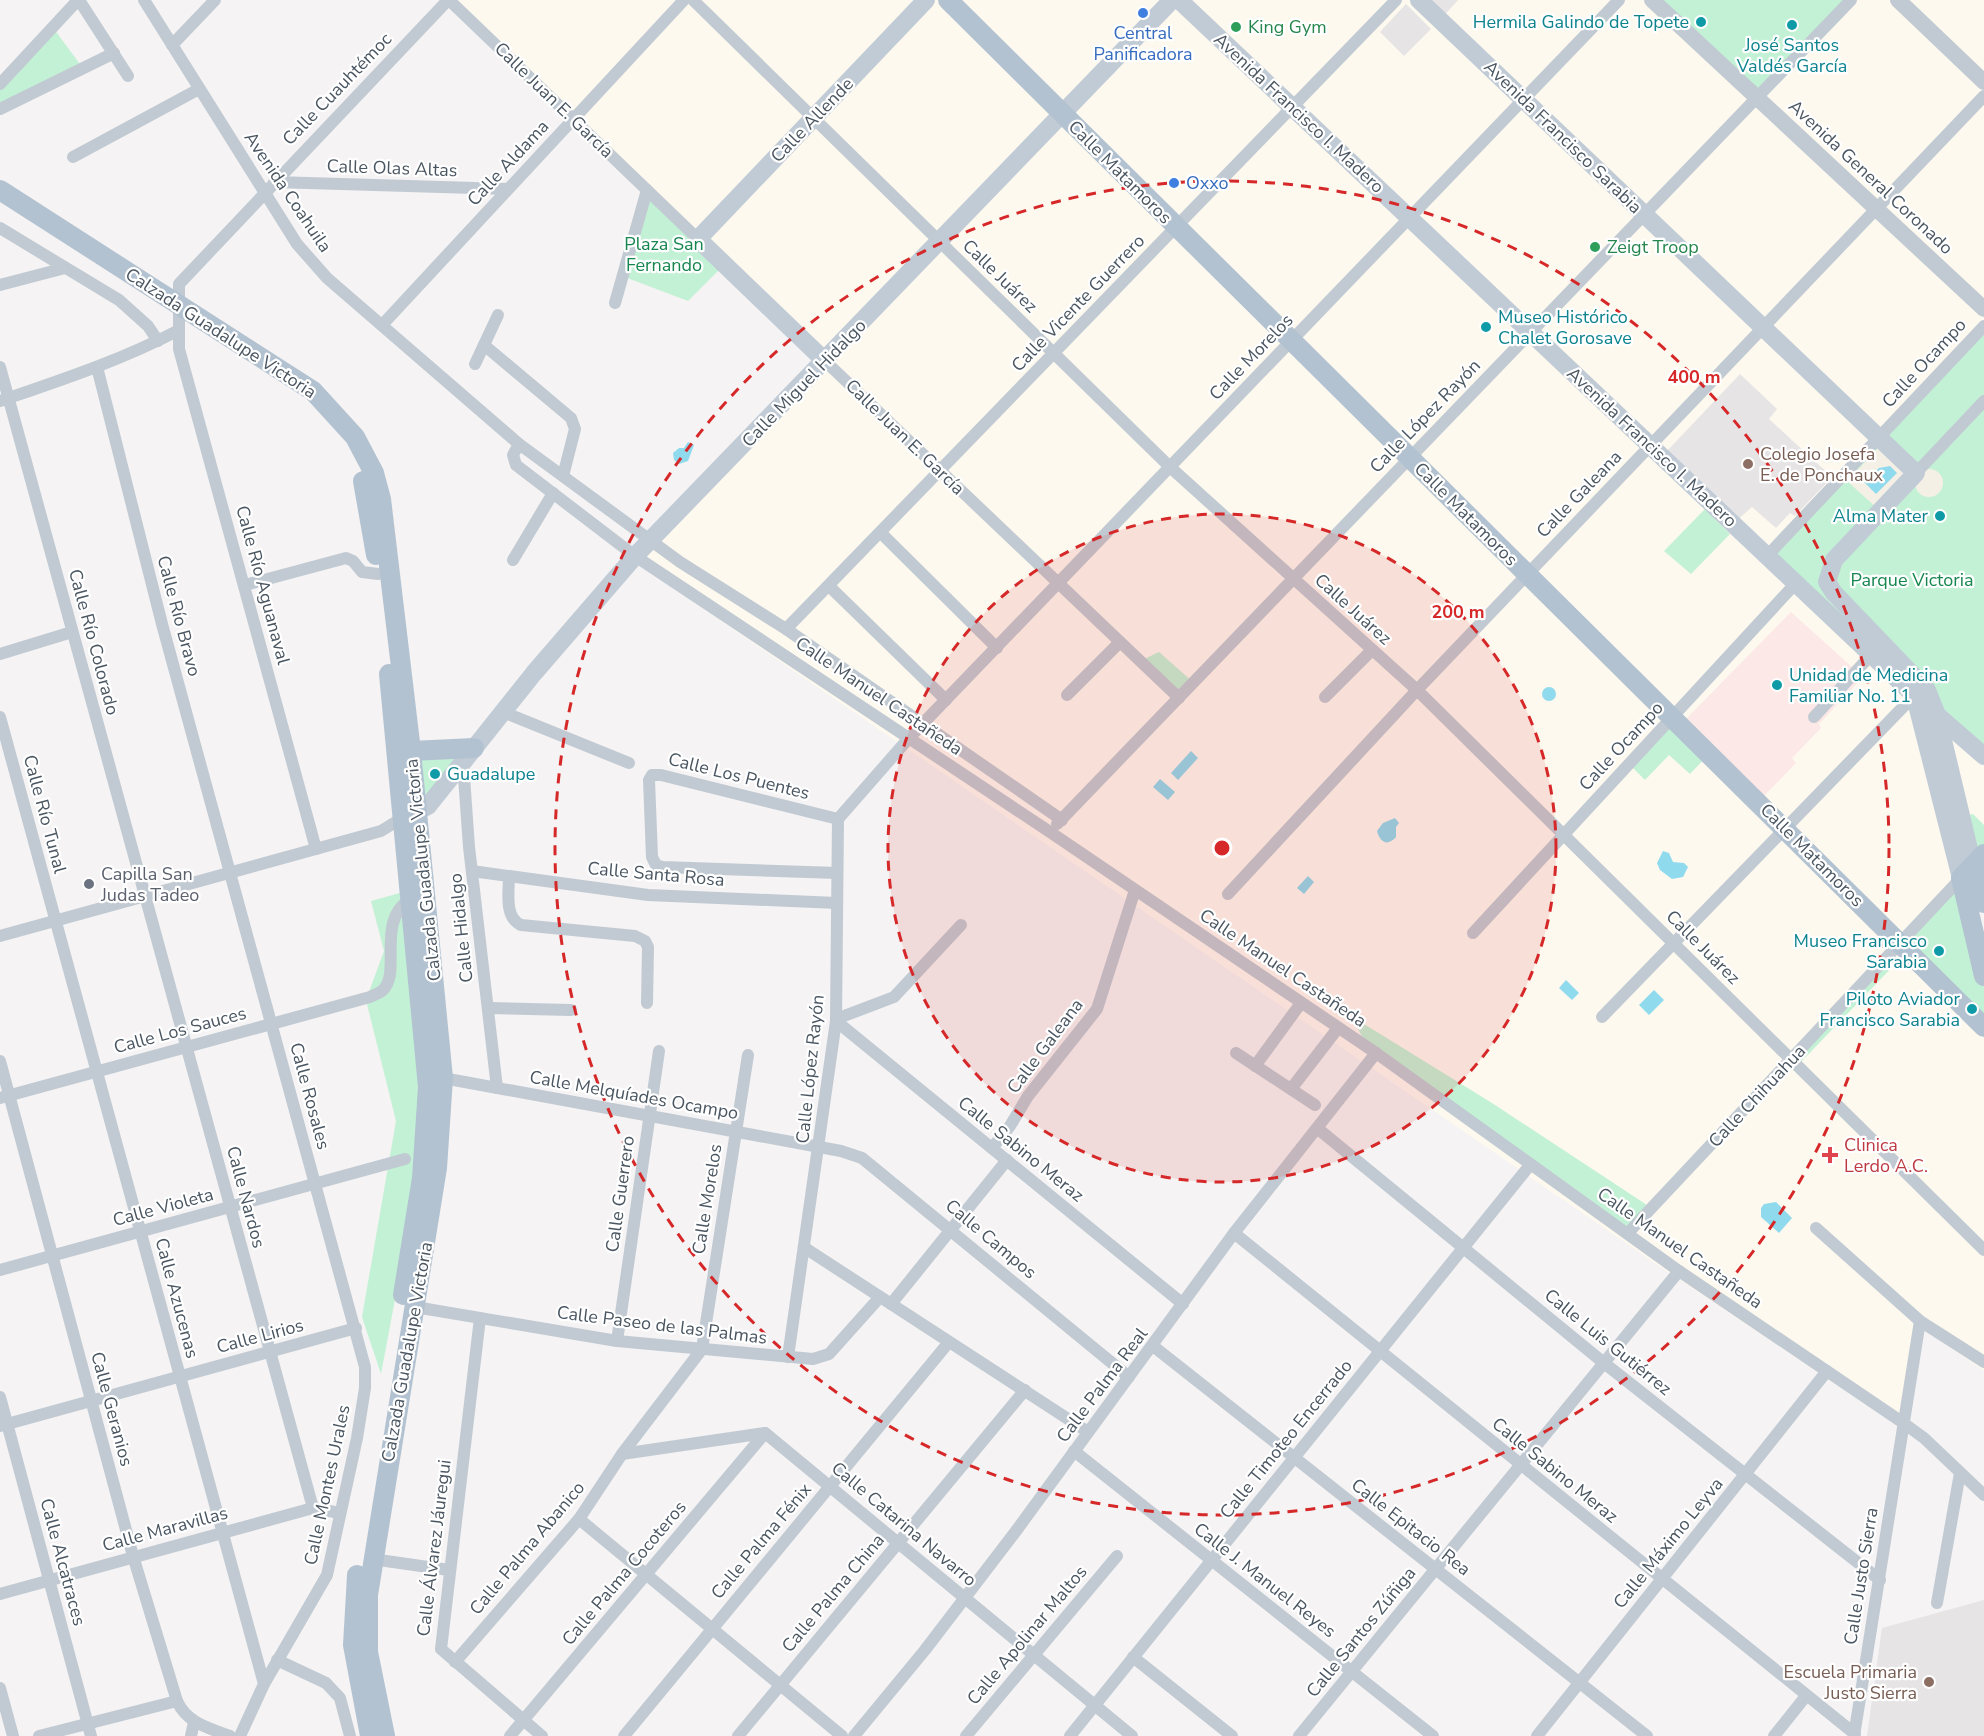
<svg xmlns="http://www.w3.org/2000/svg" width="1984" height="1736" font-family="'Nunito Sans',sans-serif">
<rect width="100%" height="100%" fill="#f5f3f3"/>
<polygon fill="#fdf9ef" points="450,0 1984,0 1984,852 1954,886 1984,1011 1984,1371 1920,1327 1901,1428 1674,1276 634,561 826,362"/>
<g fill="#e6e4e5">
<polygon points="1418,0 1458,0 1439,21"/>
<polygon points="1406,4 1431,29 1404,56 1380,32"/>
<polygon points="1740,374 1777,409 1769,419 1832,477 1795,516 1790,513 1776,528 1752,507 1735,522 1667,451"/>
<polygon points="1984,1600 1984,1736 1867,1736 1882,1628"/>
</g>
<polygon fill="#fce8e6" points="1791,612 1863,677 1819,724 1821,728 1792,758 1796,763 1762,798 1685,720"/>
<g fill="#c3f1d5">
<polygon points="1649,0 1852,0 1755,100"/>
<polygon points="54,29 82,67 0,104 0,90"/>
<polygon points="646,189 724,265 688,301 622,276"/>
<polygon points="1984,328 1984,762 1895,659 1826,598 1904,673 1765,560"/>
<polygon points="1705,509 1730,534 1691,574 1664,551"/>
<polygon points="1159,652 1194,683 1179,698 1140,661"/>
<polygon points="1673,718 1709,754 1690,774 1669,755 1645,780 1630,765"/>
<polygon points="471,750 426,805 413,753"/>
<polygon points="1973,814 1984,825 1984,850 1970,864 1958,818"/>
<polygon points="1960,880 1984,979 1984,1026 1901,943"/>
<polygon points="407,891 426,1134 381,1374 362,1317 396,1121 366,1000 384,951 371,901"/>
<polygon points="1892,953 1899,960 1799,1064 1791,1060"/>
<polygon points="1351,1016 1492,1103 1653,1209 1627,1236 1371,1053"/>
</g>
<g fill="#f5f0e5">
<polygon points="1881,445 1911,473 1878,509 1847,481"/>
<circle cx="1929" cy="483" r="14"/>
</g>
<g fill="#90daee">
<polygon points="688,442 694,445 688,461 679,464 674,460 673,453 679,448 684,448"/>
<polygon points="1890,466 1897,473 1876,494 1864,482 1879,468"/>
<circle cx="1549" cy="694" r="7"/>
<polygon points="1191,751 1198,758 1178,780 1171,773"/>
<polygon points="1160,779 1175,792 1168,800 1153,787"/>
<path d="M1395 818 1399 823 1396 827V837C1387 847 1380 842 1377 831L1383 823Z"/>
<polygon points="1663,851 1669,853 1673,862 1684,863 1688,867 1683,877 1672,879 1660,870 1657,863"/>
<polygon points="1308,876 1314,882 1304,894 1297,888"/>
<polygon points="1566,980 1579,993 1572,1000 1559,988"/>
<polygon points="1654,990 1664,1000 1649,1015 1639,1005"/>
<polygon points="1776,1202 1792,1218 1779,1233 1761,1217 1761,1208 1764,1204"/>
</g>
<g fill="none" stroke-linecap="round" stroke-linejoin="round">
<g stroke="#c1cad2" stroke-width="12">
<polyline points="79,0 128,76"/>
<polyline points="144,0 297,244 327,278 519,444 680,562 786,629 1062,820"/>
<polyline points="449,0 698,239"/>
<polyline points="693,0 1170,467 1417,690 1984,1250"/>
<polyline points="172,45 215,0"/>
<polyline points="0,84 78,0"/>
<polyline points="0,109 114,53"/>
<polyline points="73,157 199,89"/>
<polyline points="274,182 508,189"/>
<polyline points="0,228 119,300 148,326 158,341"/>
<polyline points="0,285 65,268"/>
<polyline points="615,303 647,190"/>
<polyline points="383,324 684,0"/>
<polyline points="484,345 571,418 575,429 563,476"/>
<polyline points="825,361 1179,698"/>
<polyline points="475,364 498,315"/>
<polyline points="0,367 313,1508"/>
<polyline points="97,367 162,624 365,1367 365,1388 357,1438 327,1575 264,1684 240,1736"/>
<path d="M0 401C61 380 122 360 179 330"/>
<polyline points="519,444 513,455 516,465 635,556 1050,832 1376,1053 1679,1271 1902,1422 1924,1438 1984,1495"/>
<polyline points="1916,473 1984,401"/>
<polyline points="881,533 997,648"/>
<polyline points="1767,556 1984,326"/>
<polyline points="513,560 553,493"/>
<polyline points="245,585 346,558 353,561 362,572 378,574"/>
<polyline points="829,586 946,700"/>
<polyline points="786,629 1396,0"/>
<polyline points="0,654 72,632"/>
<polyline points="1067,695 1120,642"/>
<polyline points="1325,697 1372,650"/>
<polyline points="503,712 629,763"/>
<polyline points="0,717 264,1684"/>
<polyline points="1814,717 1871,655"/>
<polyline points="463,763 469,847 497,1088"/>
<polyline points="1057,824 1851,0"/>
<polyline points="316,849 179,349 179,284 448,0"/>
<polyline points="472,871 648,895 837,903"/>
<polyline points="837,873 662,867 656,865 652,857 649,780 652,775 661,775 838,819"/>
<path d="M509 876C509 892 504 917 521 925L635 936 645 941 648 947 647 1003"/>
<polyline points="1228,894 1417,690 1984,96"/>
<polyline points="1473,933 1796,583"/>
<polyline points="0,936 381,831 402,818"/>
<polyline points="488,1008 571,1010"/>
<polyline points="1602,1017 1907,703 1920,693"/>
<polyline points="836,1019 894,997 961,925"/>
<polyline points="836,1021 1183,1304"/>
<polyline points="1236,1053 1315,1105"/>
<path d="M0 1061 133 1556 177 1701C187 1723 208 1728 230 1736"/>
<polyline points="1255,1066 1301,1003"/>
<polyline points="443,1078 841,1151 862,1158 1129,1377"/>
<polyline points="1291,1089 1338,1028"/>
<path d="M0 1098 370 997C374 995 380 993 383 990 402 972 375 920 411 899"/>
<polyline points="1317,1128 1604,1363 1880,1580"/>
<polyline points="992,1148 1010,1126 1028,1096 1097,1009 1135,890"/>
<polyline points="1816,1228 1920,1321 1984,1362"/>
<polyline points="1234,1233 1855,1734"/>
<polyline points="1628,1233 1961,878"/>
<polyline points="805,1248 1088,1432"/>
<polyline points="0,1270 405,1159"/>
<polyline points="891,1304 1007,1160"/>
<polyline points="415,1307 617,1341 813,1359 829,1354 880,1297"/>
<polyline points="480,1318 441,1649 542,1736"/>
<polyline points="617,1341 659,1051"/>
<polyline points="1153,1346 1647,1736"/>
<polyline points="788,1357 836,1021 838,819 909,738 1619,0"/>
<polyline points="0,1397 91,1736"/>
<polyline points="0,1426 356,1328"/>
<polyline points="1074,1451 1433,1736"/>
<polyline points="622,1454 765,1433 1132,1736"/>
<polyline points="579,1519 842,1736"/>
<polyline points="372,1559 449,1570"/>
<polyline points="0,1594 313,1508 340,1513"/>
<polyline points="1937,1603 1960,1473"/>
<polyline points="1133,1657 1232,1736"/>
<polyline points="277,1660 326,1683 340,1698 350,1736"/>
<polyline points="455,1662 579,1519 622,1454 702,1349 748,1055"/>
<polyline points="0,1688 13,1736"/>
<polyline points="39,1736 177,1701"/>
<polyline points="191,1736 194,1722"/>
<polyline points="510,1736 765,1433"/>
<polyline points="624,1736 949,1342"/>
<polyline points="738,1736 1025,1390"/>
<polyline points="854,1736 925,1650 1016,1531 1234,1233 1376,1053"/>
<polyline points="966,1736 1117,1556"/>
<polyline points="1070,1736 1530,1165"/>
<polyline points="1299,1736 1679,1271"/>
<polyline points="1537,1736 1827,1371"/>
<polyline points="1774,1736 1806,1696"/>
<polyline points="1854,1736 1920,1321"/>
</g>
<g stroke="#c1cad2" stroke-width="16">
<polyline points="1652,0 1984,309"/>
<polyline points="1898,0 1984,82"/>
</g>
<g stroke="#c1cbd6" stroke-width="18">
<polyline points="1179,0 1915,696 1984,756"/>
<polyline points="1419,0 1916,473 1834,560 1827,582 1834,593 1927,690 1937,715 1973,866"/>
<polyline points="825,361 698,239 926,0"/>
<polyline points="1915,697 1961,878"/>
<polyline points="404,818 428,806 534,673 635,556 1172,0"/>
</g>
<g stroke="#b3c2d1" stroke-width="20">
<polyline points="948,0 1984,1027"/>
<polyline points="0,190 313,391 355,437 374,473 381,499 411,751 443,1078 437,1168 368,1595 368,1652 385,1736"/>
<polyline points="363,481 376,555"/>
<polyline points="389,674 428,1087 422,1178 403,1295"/>
<polyline points="411,751 474,748"/>
<polyline points="1984,854 1961,878 1984,976"/>
<polyline points="1984,864 1980,875 1984,903"/>
<polyline points="357,1575 353,1645 370,1736"/>
</g>
</g>
<circle cx="1222" cy="848" r="334" fill="#d62828" fill-opacity=".12"/>
<g fill="none" stroke="#d62828" stroke-width="3" stroke-dasharray="10 8">
<circle cx="1222" cy="848" r="334"/>
<circle cx="1222" cy="848" r="667"/>
</g>
<g fill="#3f7fe0" stroke="#fff" stroke-width="2">
<circle cx="1143" cy="13" r="6"/>
<circle cx="1174" cy="183" r="6"/>
</g>
<g fill="#0f9aa8" stroke="#fff" stroke-width="2">
<circle cx="1701" cy="22" r="6"/>
<circle cx="1792" cy="25" r="6"/>
<circle cx="1486" cy="327" r="6"/>
<circle cx="1940" cy="516" r="6"/>
<circle cx="1777" cy="685" r="6"/>
<circle cx="435" cy="774" r="6"/>
<circle cx="1939" cy="951" r="6"/>
<circle cx="1972" cy="1009" r="6"/>
</g>
<g fill="#2e9e5b" stroke="#fff" stroke-width="2">
<circle cx="1236" cy="27" r="6"/>
<circle cx="1595" cy="247" r="6"/>
</g>
<g fill="#8d6e63" stroke="#fff" stroke-width="2">
<circle cx="1748" cy="464" r="6"/>
<circle cx="1929" cy="1682" r="6"/>
</g>
<circle fill="#6b7280" stroke="#fff" stroke-width="2" cx="89" cy="884" r="6"/>
<path fill="#e0444e" stroke="#fff" stroke-width="2" d="M1827 1146h6v6h6v6h-6v6h-6v-6h-6v-6h6z"/>
<g text-anchor="middle" stroke-width="4.5" stroke-linejoin="round" paint-order="stroke">
<g font-size="18" fill="#0d838f" stroke="#fff" text-anchor="end">
<text x="1689" y="28">Hermila Galindo de Topete</text>
<text x="1792" y="51" text-anchor="middle">José Santos<tspan x="1792" dy="21">Valdés García</tspan></text>
<text x="1498" y="323" text-anchor="start">Museo Histórico<tspan x="1498" dy="21">Chalet Gorosave</tspan></text>
<text x="1928" y="522">Alma Mater</text>
<text x="1789" y="681" text-anchor="start">Unidad de Medicina<tspan x="1789" dy="21">Familiar No. 11</tspan></text>
<text x="447" y="780" text-anchor="start">Guadalupe</text>
<text x="1927" y="947">Museo Francisco<tspan x="1927" dy="21">Sarabia</tspan></text>
<text x="1960" y="1005">Piloto Aviador<tspan x="1960" dy="21">Francisco Sarabia</tspan></text>
</g>
<g font-size="18" fill="#27864d" stroke="#fff" text-anchor="start">
<text x="1248" y="33">King Gym</text>
<text x="1607" y="253">Zeigt Troop</text>
</g>
<g font-size="18" fill="#366cbe" stroke="#fff">
<text x="1143" y="39">Central<tspan x="1143" dy="21">Panificadora</tspan></text>
<text x="1186" y="189" text-anchor="start">Oxxo</text>
</g>
<g font-size="18" fill="#4a5661" stroke="#fff">
<text transform="translate(337 89) rotate(-46)" y="6">Calle Cuauhtémoc</text>
<text transform="translate(554 100) rotate(44)" y="6">Calle Juan E. García</text>
<text transform="translate(1299 113) rotate(43)" y="6">Avenida Francisco I. Madero</text>
<text transform="translate(812 120) rotate(-46)" y="6">Calle Allende</text>
<text transform="translate(1563 137) rotate(44)" y="6">Avenida Francisco Sarabia</text>
<text transform="translate(508 163) rotate(-47)" y="6">Calle Aldama</text>
<text transform="translate(392 168) rotate(2)" y="6">Calle Olas Altas</text>
<text transform="translate(1120 172) rotate(45)" y="6">Calle Matamoros</text>
<text transform="translate(1871 177) rotate(43)" y="6">Avenida General Coronado</text>
<text transform="translate(288 192) rotate(56)" y="6">Avenida Coahuila</text>
<text transform="translate(1000 276) rotate(44)" y="6">Calle Juárez</text>
<text transform="translate(1078 303) rotate(-46)" y="6">Calle Vicente Guerrero</text>
<text transform="translate(221 333) rotate(33)" y="6">Calzada Guadalupe Victoria</text>
<text transform="translate(1251 357) rotate(-46)" y="6">Calle Morelos</text>
<text transform="translate(1924 363) rotate(-47)" y="6">Calle Ocampo</text>
<text transform="translate(804 383) rotate(-46)" y="6">Calle Miguel Hidalgo</text>
<text transform="translate(1425 416) rotate(-46)" y="6">Calle López Rayón</text>
<text transform="translate(905 437) rotate(44)" y="6">Calle Juan E. García</text>
<text transform="translate(1652 447) rotate(43)" y="6">Avenida Francisco I. Madero</text>
<text transform="translate(1579 494) rotate(-46)" y="6">Calle Galeana</text>
<text transform="translate(1466 514) rotate(45)" y="6">Calle Matamoros</text>
<text transform="translate(263 585) rotate(75)" y="6">Calle Río Aguanaval</text>
<text transform="translate(1353 609) rotate(42)" y="6">Calle Juárez</text>
<text transform="translate(179 616) rotate(75)" y="6">Calle Río Bravo</text>
<text transform="translate(94 642) rotate(75)" y="6">Calle Río Colorado</text>
<text transform="translate(879 696) rotate(34)" y="6">Calle Manuel Castañeda</text>
<text transform="translate(1621 746) rotate(-47)" y="6">Calle Ocampo</text>
<text transform="translate(739 776) rotate(14)" y="6">Calle Los Puentes</text>
<text transform="translate(45 814) rotate(75)" y="6">Calle Río Tunal</text>
<text transform="translate(1812 855) rotate(45)" y="6">Calle Matamoros</text>
<text transform="translate(423 870) rotate(-96)" y="6">Calzada Guadalupe Victoria</text>
<text transform="translate(656 874) rotate(5)" y="6">Calle Santa Rosa</text>
<text transform="translate(461 928) rotate(-96)" y="6">Calle Hidalgo</text>
<text transform="translate(1703 947) rotate(45)" y="6">Calle Juárez</text>
<text transform="translate(1283 968) rotate(34)" y="6">Calle Manuel Castañeda</text>
<text transform="translate(180 1030) rotate(-15)" y="6">Calle Los Sauces</text>
<text transform="translate(1045 1046) rotate(-53)" y="6">Calle Galeana</text>
<text transform="translate(810 1069) rotate(-84)" y="6">Calle López Rayón</text>
<text transform="translate(634 1095) rotate(10)" y="6">Calle Melquíades Ocampo</text>
<text transform="translate(310 1096) rotate(75)" y="6">Calle Rosales</text>
<text transform="translate(1757 1096) rotate(-47)" y="6">Calle Chihuahua</text>
<text transform="translate(1021 1149) rotate(39)" y="6">Calle Sabino Meraz</text>
<text transform="translate(620 1194) rotate(-82)" y="6">Calle Guerrero</text>
<text transform="translate(246 1197) rotate(75)" y="6">Calle Nardos</text>
<text transform="translate(707 1199) rotate(-81)" y="6">Calle Morelos</text>
<text transform="translate(163 1207) rotate(-15)" y="6">Calle Violeta</text>
<text transform="translate(991 1239) rotate(40)" y="6">Calle Campos</text>
<text transform="translate(1680 1248) rotate(35)" y="6">Calle Manuel Castañeda</text>
<text transform="translate(177 1298) rotate(75)" y="6">Calle Azucenas</text>
<text transform="translate(662 1325) rotate(7)" y="6">Calle Paseo de las Palmas</text>
<text transform="translate(260 1336) rotate(-15)" y="6">Calle Lirios</text>
<text transform="translate(1608 1342) rotate(39)" y="6">Calle Luis Gutiérrez</text>
<text transform="translate(407 1352) rotate(-80)" y="6">Calzada Guadalupe Victoria</text>
<text transform="translate(1102 1385) rotate(-53)" y="6">Calle Palma Real</text>
<text transform="translate(112 1409) rotate(75)" y="6">Calle Geranios</text>
<text transform="translate(1286 1439) rotate(-51)" y="6">Calle Timoteo Encerrado</text>
<text transform="translate(1555 1470) rotate(39)" y="6">Calle Sabino Meraz</text>
<text transform="translate(327 1485) rotate(-78)" y="6">Calle Montes Urales</text>
<text transform="translate(904 1524) rotate(40)" y="6">Calle Catarina Navarro</text>
<text transform="translate(1411 1527) rotate(38)" y="6">Calle Epitacio Rea</text>
<text transform="translate(165 1529) rotate(-15)" y="6">Calle Maravillas</text>
<text transform="translate(761 1541) rotate(-50)" y="6">Calle Palma Fénix</text>
<text transform="translate(1668 1543) rotate(-51)" y="6">Calle Máximo Leyva</text>
<text transform="translate(434 1548) rotate(-83)" y="6">Calle Álvarez Jáuregui</text>
<text transform="translate(527 1548) rotate(-50)" y="6">Calle Palma Abanico</text>
<text transform="translate(63 1562) rotate(75)" y="6">Calle Alcatraces</text>
<text transform="translate(624 1573) rotate(-50)" y="6">Calle Palma Cocoteros</text>
<text transform="translate(1861 1576) rotate(-81)" y="6">Calle Justo Sierra</text>
<text transform="translate(1265 1580) rotate(38)" y="6">Calle J. Manuel Reyes</text>
<text transform="translate(833 1593) rotate(-50)" y="6">Calle Palma China</text>
<text transform="translate(1361 1632) rotate(-51)" y="6">Calle Santos Zúñiga</text>
<text transform="translate(1027 1635) rotate(-50)" y="6">Calle Apolinar Maltos</text>
</g>
<g font-size="18" fill="#17864f" stroke="#fff">
<text x="664" y="250">Plaza San<tspan x="664" dy="21">Fernando</tspan></text>
<text x="1912" y="586">Parque Victoria</text>
</g>
<g font-size="18" fill="#785e54" stroke="#fff" text-anchor="start">
<text x="1760" y="460">Colegio Josefa<tspan x="1760" dy="21">E. de Ponchaux</tspan></text>
<text x="1917" y="1678" text-anchor="end">Escuela Primaria<tspan x="1917" dy="21">Justo Sierra</tspan></text>
</g>
<g font-size="18" fill="#5b616d" stroke="#fff" text-anchor="start">
<text x="101" y="880">Capilla San<tspan x="101" dy="21">Judas Tadeo</tspan></text>
</g>
<g font-size="18" fill="#be3a42" stroke="#fff" text-anchor="start">
<text x="1844" y="1151">Clinica<tspan x="1844" dy="21">Lerdo A.C.</tspan></text>
</g>
</g>
<circle cx="1222" cy="848" r="9" fill="#d62828" stroke="#fff" stroke-width="3"/>
<g font-size="18" text-anchor="middle" font-weight="bold" fill="#d62828" stroke="#fff" stroke-width="4.5" stroke-linejoin="round" paint-order="stroke">
<text x="1694" y="383">400 m</text>
<text x="1458" y="618">200 m</text>
</g>
</svg>
